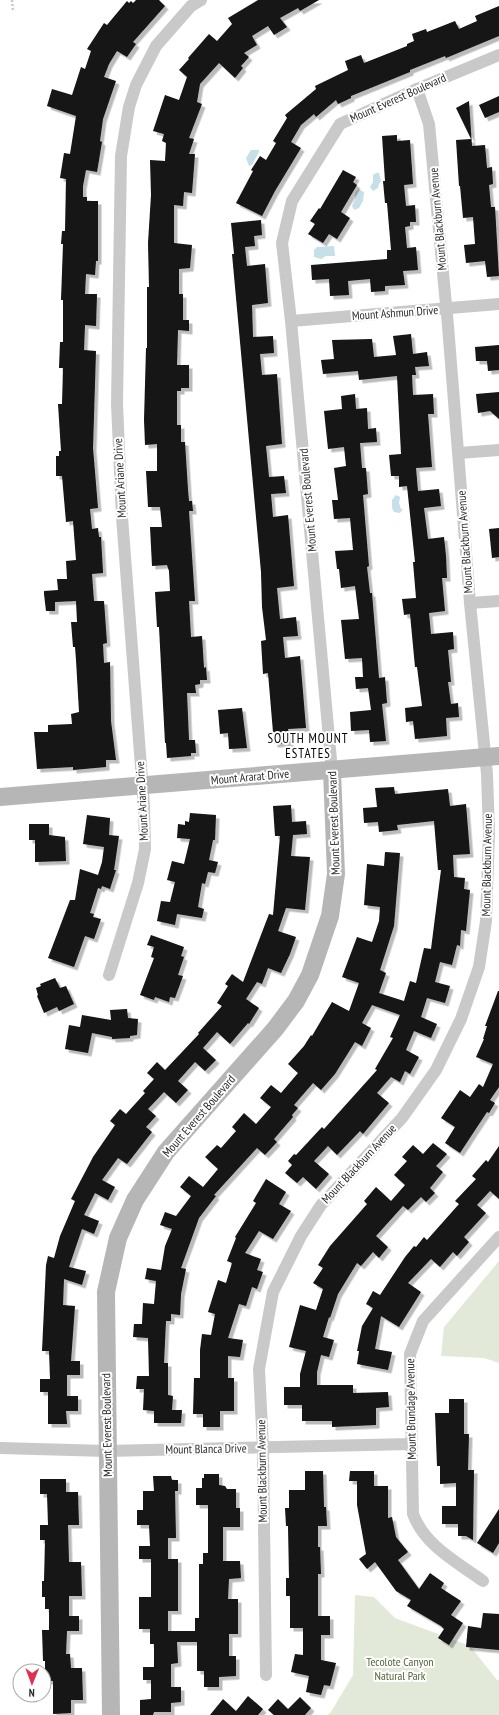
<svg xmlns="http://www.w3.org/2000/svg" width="499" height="1715" font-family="'PT Sans Narrow',sans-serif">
<defs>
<filter id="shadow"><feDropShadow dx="3.5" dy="3.5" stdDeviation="0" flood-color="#0004"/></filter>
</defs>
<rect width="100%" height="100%" fill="#fff"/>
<g fill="#e3e9d9">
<polygon points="499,1261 499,1363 484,1358 441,1356 444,1327"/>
<polygon points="355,1595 374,1597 395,1618 470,1646 497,1680 499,1680 499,1715 327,1715 331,1712 353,1675"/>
</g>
<g fill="#c6dfe9">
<polygon points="251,150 259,150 259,152 252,165 249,166 246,158"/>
<polygon points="376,173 379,173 381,181 379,184 378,188 373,191 370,187 373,182 373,175"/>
<polygon points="358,189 364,192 363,201 359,208 354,210 352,206 355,199 355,193"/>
<polygon points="334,246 335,256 326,256 321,259 314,257 314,250 317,247"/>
<polygon points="396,495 400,497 399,503 401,509 403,509 400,513 394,512 392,508 392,500"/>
</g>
<g fill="#131313" filter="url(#shadow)">
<polygon points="136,0 159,0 165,6 133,42 136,44 127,57 117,51 109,64 104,77 116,81 103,119 100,141 102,142 97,172 86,170 83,186 83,197 87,197 87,201 98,201 98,261 96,261 95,275 86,274 85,294 97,294 96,326 85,325 84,350 96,351 93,448 98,508 90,509 92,529 98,528 99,537 101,537 103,572 103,573 92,574 94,601 104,601 107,643 103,644 104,663 110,662 111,721 116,760 106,760 106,767 73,770 73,767 37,769 34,732 48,732 48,725 72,724 71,714 79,712 76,660 75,647 73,647 71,622 77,622 76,601 55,602 55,611 46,611 44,594 44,591 58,590 57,579 67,579 66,561 76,560 73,521 66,522 62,476 56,476 56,456 59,456 59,451 61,451 58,404 62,404 63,368 59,368 60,342 63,342 63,300 61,300 63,244 61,244 62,231 65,231 66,179 60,178 64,153 70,154 76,116 47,106 52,89 72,95 81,67 85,69 91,51 87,49 104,23 107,25 127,1 129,3 131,1 133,3"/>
<polygon points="258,0 319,0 300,11 298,8 280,18 287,27 274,35 268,26 252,36 257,45 244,53 249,57 241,66 243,68 235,78 219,63 200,84 197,102 202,104 189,138 194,139 189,154 195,154 192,193 184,192 183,206 174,205 174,243 192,245 190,268 179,269 179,294 183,294 183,320 189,320 189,331 178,330 177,365 189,365 189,388 181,388 181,391 177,391 177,425 181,425 181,442 185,442 188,490 189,501 192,501 193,511 189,511 195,601 189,601 191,637 202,636 204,668 206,667 207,680 200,680 200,684 195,685 196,693 187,693 189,740 195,740 196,753 191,753 191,756 167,758 166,743 165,743 159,627 157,627 155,592 170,591 169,571 167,565 152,566 150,527 162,527 160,507 148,507 146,471 157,471 157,444 145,445 144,420 146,348 147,348 147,287 149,287 148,243 151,195 150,160 165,161 166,143 162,141 164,134 153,131 165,95 179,100 187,77 179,70 189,59 188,58 209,34 217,41 232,24 228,18"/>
<polygon points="499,6 499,36 446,58 445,56 410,70 410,72 351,96 351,98 338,104 336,100 316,117 314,114 301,125 291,142 301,148 275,191 262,216 236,203 253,171 251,170 260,156 266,160 276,143 273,141 287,118 285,115 316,89 315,86 348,70 345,61 361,55 364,63 407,46 407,44 414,41 412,34 426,29 427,32 455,21 459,29 477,21 475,16"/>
<polygon points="499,96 499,112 485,118 479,105"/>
<polygon points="469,101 472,146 485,145 487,168 492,167 493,184 489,185 491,207 495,207 499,276 487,277 485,261 466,263 464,245 475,244 473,217 463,218 460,186 459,186 456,140 471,139 456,108"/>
<polygon points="397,135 397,141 410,140 413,184 404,185 406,206 415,205 416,222 410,222 410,226 405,227 407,248 416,247 418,270 403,271 405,285 385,286 385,291 371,292 370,279 348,281 349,295 330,296 329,279 312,280 311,265 387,259 387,250 391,250 387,203 385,203 383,181 385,181 382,136"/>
<polygon points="343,170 356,177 353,182 357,185 341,212 350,218 337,239 329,234 323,243 308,234 315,224 310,221 319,208 320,209"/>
<polygon points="261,220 262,235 254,236 255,246 245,247 247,266 265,264 268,303 252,305 253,337 273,336 274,353 260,354 262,375 277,374 282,444 266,446 269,477 284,476 286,493 271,494 273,517 288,515 294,586 277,588 280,619 296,617 298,636 283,637 285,658 300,656 306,728 288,729 290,743 274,744 268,673 263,674 261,641 266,640 262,607 261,572 232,254 234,254 231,223"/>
<polygon points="411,334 413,354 427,352 429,366 415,367 416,375 412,375 413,395 433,394 434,414 428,414 432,467 416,468 418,491 439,489 441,506 424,508 428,539 444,537 446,556 447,578 442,578 445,611 429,613 431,634 453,632 454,649 448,650 451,682 448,682 451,704 458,703 459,717 446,718 447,736 415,739 413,721 406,722 405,708 422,706 417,667 415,667 410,614 404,615 402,599 416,598 413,562 415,562 407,486 399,487 399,476 391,476 389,455 401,454 397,376 359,380 358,371 323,374 321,360 334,359 332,340 372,339 374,357 396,355 393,336"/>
<polygon points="499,345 499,370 488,371 487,361 476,361 475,347"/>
<polygon points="499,392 499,419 490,411 478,413 476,394"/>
<polygon points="355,394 356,409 367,408 368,429 376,428 377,442 360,443 362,468 366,468 368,494 363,495 369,566 367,567 370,593 372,593 379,678 385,677 387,703 382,704 386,741 370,742 369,730 351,731 350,712 371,710 368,688 356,689 355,677 363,677 362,658 345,659 341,620 359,619 355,586 341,588 339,569 337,569 335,551 353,550 350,518 334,519 332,500 338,500 334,468 346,466 344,447 328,449 324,411 342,409 341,396"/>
<polygon points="499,528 499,557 492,558 489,529"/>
<polygon points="242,708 247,748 229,749 228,733 220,734 218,710"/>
<polygon points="394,787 395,794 448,789 450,806 466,804 470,854 453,855 454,877 465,878 464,889 470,890 466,931 461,930 460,946 457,945 452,965 440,962 435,982 450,986 445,1003 427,998 421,1017 437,1024 431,1038 414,1031 406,1050 419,1057 410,1074 405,1071 400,1082 391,1077 377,1093 389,1103 363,1134 360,1131 337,1155 328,1146 314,1161 329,1174 316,1189 303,1177 297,1183 285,1173 292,1165 288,1161 294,1154 296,1155 322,1127 324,1129 377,1070 375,1069 393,1038 390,1037 400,1015 372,1005 362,1023 371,1028 362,1046 355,1042 335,1074 321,1090 313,1083 294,1105 298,1108 292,1115 293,1117 274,1139 277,1142 265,1155 257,1148 214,1195 216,1196 199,1218 181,1268 186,1269 181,1294 180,1315 171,1314 171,1321 166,1321 164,1363 168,1363 168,1395 173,1396 172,1410 182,1410 181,1423 154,1423 154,1411 143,1410 144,1389 136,1389 137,1376 149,1376 148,1338 133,1337 134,1324 142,1324 143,1303 154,1304 156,1281 145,1279 147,1268 161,1270 165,1246 172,1229 160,1225 165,1212 176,1216 191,1196 180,1187 189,1176 203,1187 218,1169 205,1157 217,1145 221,1148 236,1131 232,1127 244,1113 256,1124 271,1107 260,1098 271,1085 281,1093 298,1073 288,1064 304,1046 311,1035 312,1036 332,1002 349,1011 359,983 342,977 357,937 372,942 379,921 380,907 364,905 367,864 384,866 385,852 400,853 394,926 380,970 386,973 379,993 404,1001 410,981 416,983 424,948 431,949 441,870 438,870 434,821 397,825 398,830 379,832 378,822 364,823 363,808 377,807 375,788"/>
<polygon points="291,805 292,822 306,821 307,834 293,835 291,856 310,857 305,910 286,908 278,931 296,937 290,954 281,973 268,968 262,984 257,982 246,999 259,1008 249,1024 248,1023 230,1044 217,1032 203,1048 216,1060 205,1071 195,1062 178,1081 188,1090 176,1103 164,1092 148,1109 156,1116 146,1127 152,1132 127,1164 118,1158 102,1180 115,1187 108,1200 95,1193 84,1215 99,1221 94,1234 82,1229 69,1267 86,1271 82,1285 64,1279 63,1305 75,1306 71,1361 80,1361 80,1375 67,1375 67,1396 78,1396 78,1411 66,1411 67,1424 48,1424 48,1392 40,1392 40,1379 50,1379 49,1351 42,1351 46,1265 48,1256 54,1258 60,1236 75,1201 71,1199 93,1157 115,1125 110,1121 120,1109 126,1114 145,1093 143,1091 154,1079 147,1073 157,1062 165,1070 199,1034 198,1033 222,1006 217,1003 228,986 225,984 232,974 243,982 269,914 273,915 280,836 275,836 273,806"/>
<polygon points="190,813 216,815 215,840 213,840 209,860 218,862 215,873 208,872 205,884 202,883 198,907 204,909 202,918 177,914 175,925 157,921 161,901 170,902 175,882 167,880 172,861 184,864 190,839 177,838 178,824 185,825 185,821 189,822"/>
<polygon points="87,815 110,818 109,835 119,836 114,870 116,870 110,889 102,886 101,889 98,888 90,913 94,914 93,917 101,919 94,939 85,936 74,967 48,958 70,900 75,900 80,869 98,875 102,862 104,847 83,844"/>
<polygon points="29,824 49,824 49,835 65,837 66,861 35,862 35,840 29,840"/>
<polygon points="151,935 184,947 181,956 184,957 178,975 183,976 175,998 170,997 169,1002 155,997 154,1000 140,995 154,958 151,957 154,947 147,945"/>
<polygon points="55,978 60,988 66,986 74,1004 59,1011 57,1007 44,1013 37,996 38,995 36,988 41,986 40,984"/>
<polygon points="498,991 499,991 499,1087 490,1100 495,1103 489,1113 487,1112 460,1153 445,1143 455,1127 441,1118 460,1090 470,1097 479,1084 483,1087 493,1064 476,1057 484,1039 483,1039 487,1026 485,1026"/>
<polygon points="127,1009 128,1018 138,1019 137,1035 130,1036 130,1038 112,1039 112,1037 92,1033 88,1053 65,1049 69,1025 80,1027 82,1015 111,1020 110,1010"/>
<polygon points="433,1143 447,1154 436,1166 443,1172 430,1188 435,1193 426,1202 421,1197 408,1210 403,1206 376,1236 388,1247 379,1258 373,1252 361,1266 357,1263 338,1294 330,1318 329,1317 323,1337 334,1340 329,1357 321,1355 317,1372 317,1385 353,1385 353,1393 388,1392 389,1407 376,1408 376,1425 332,1427 332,1421 302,1421 302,1405 284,1405 284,1387 300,1387 300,1374 306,1351 289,1347 300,1305 316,1310 323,1289 313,1283 323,1268 318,1265 330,1246 367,1204 364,1201 376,1187 391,1201 405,1185 394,1175 407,1161 402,1157 413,1145 423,1154"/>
<polygon points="499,1146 499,1199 490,1191 477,1205 486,1213 464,1237 469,1242 457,1256 453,1252 440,1267 431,1259 408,1283 421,1292 399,1327 381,1316 375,1349 392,1352 388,1370 357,1364 359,1351 357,1351 362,1326 373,1308 366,1304 373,1291 380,1295 405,1257 414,1246 416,1247 424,1237 427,1240 459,1204 455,1201 476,1179 472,1176 486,1160 488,1162"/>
<polygon points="266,1179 286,1192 279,1204 291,1211 273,1239 259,1231 245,1253 261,1259 257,1270 263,1272 257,1289 252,1287 246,1306 239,1304 228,1338 243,1340 240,1357 228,1356 228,1378 234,1378 234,1411 220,1411 220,1427 203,1427 203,1414 193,1414 194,1378 200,1378 200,1350 202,1334 211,1335 215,1314 208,1312 218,1280 226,1283 232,1263 227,1261 236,1238 235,1237 256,1203 253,1201"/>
<polygon points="449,1399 464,1399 464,1434 469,1434 468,1470 474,1470 473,1540 466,1536 458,1536 458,1524 442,1524 442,1506 456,1506 456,1483 440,1484 440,1466 437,1466 435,1413 449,1413"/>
<polygon points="305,1471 323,1471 324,1507 326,1507 327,1526 318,1526 318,1547 320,1547 321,1574 318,1574 318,1616 330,1616 330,1635 321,1635 321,1660 336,1663 330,1686 324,1685 321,1695 306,1692 309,1676 291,1672 295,1654 303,1655 303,1628 290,1628 290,1596 286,1596 286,1578 289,1578 288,1526 286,1526 285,1508 289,1508 289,1490 305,1490"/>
<polygon points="350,1471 374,1471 374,1486 388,1486 388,1518 392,1517 396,1537 408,1552 398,1560 419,1589 430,1573 444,1583 441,1588 461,1601 451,1615 463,1623 449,1645 438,1638 444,1629 441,1626 407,1606 411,1600 396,1591 375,1562 367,1569 359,1559 366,1554 357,1505 357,1481 349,1481"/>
<polygon points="204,1474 219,1474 219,1485 225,1486 227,1489 236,1489 236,1508 240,1508 240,1527 223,1527 223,1561 240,1561 241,1578 229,1579 228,1599 238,1599 238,1634 229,1634 229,1656 236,1656 236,1676 219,1677 219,1687 204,1687 204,1671 197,1671 197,1642 177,1642 178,1663 171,1664 171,1687 181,1687 181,1702 171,1703 171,1712 154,1712 153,1715 140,1715 140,1700 151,1699 151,1680 143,1680 143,1667 154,1667 154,1644 150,1644 150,1629 139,1629 139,1597 151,1597 151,1559 139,1559 139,1546 150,1546 149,1525 137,1525 137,1510 143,1510 143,1491 154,1491 153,1476 171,1476 172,1480 178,1480 178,1491 175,1491 176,1538 168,1538 168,1559 178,1559 178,1611 168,1611 168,1631 195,1631 195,1618 199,1618 199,1564 203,1564 203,1553 208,1553 208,1505 196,1505 196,1488 202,1488 202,1478 204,1478"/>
<polygon points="40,1479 66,1479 66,1492 78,1492 79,1525 68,1525 69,1562 81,1562 82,1596 69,1596 69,1616 79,1616 79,1631 67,1631 66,1654 70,1654 71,1668 82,1668 83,1700 71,1700 71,1713 53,1714 53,1681 45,1681 45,1661 43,1661 42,1630 49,1630 49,1609 45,1609 45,1597 42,1597 42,1581 44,1581 45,1540 40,1540 40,1525 48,1525 47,1494 40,1494"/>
<polygon points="499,1509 499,1543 493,1553 477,1543"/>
<polygon points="483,1613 499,1614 499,1650 466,1647 468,1626 481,1628"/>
<polygon points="248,1696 263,1709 258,1715 210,1715 223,1699 236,1711"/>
<polygon points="300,1697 311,1708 305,1715 274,1715 268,1710 278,1699 288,1709"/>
</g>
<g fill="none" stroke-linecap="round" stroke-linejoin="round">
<polyline stroke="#c9c9c9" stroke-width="2.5" stroke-dasharray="2 2" stroke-linecap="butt" points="12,0 13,12"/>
<g stroke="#c9c9c9" stroke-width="12">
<polyline points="291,321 499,304"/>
<polyline points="459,453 499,450"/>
<polyline points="470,603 499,601"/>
<polyline points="332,771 291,321 282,243 292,201 340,124 417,89 499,55"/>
<polyline points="109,975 138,883 145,849 144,806 122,517 117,404 121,156 129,107 136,85 156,46 191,6 201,0"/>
<polyline points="0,1448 107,1451 411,1444"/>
<path d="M483 1581C457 1562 425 1546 413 1514L410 1354 423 1321 499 1237"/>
<polyline points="266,1675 263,1448 259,1369 273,1292 301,1236 321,1205 402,1118 436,1070 461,1019 479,967 486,921 489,833 487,774 470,603 448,326 429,124 417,89"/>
</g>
<g stroke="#b6b6b6" stroke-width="18">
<polyline points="0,797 499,756"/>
<polyline points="111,1715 106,1292 118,1238 135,1200 166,1152 275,1029 296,1001 310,975 330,916 336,874 332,771"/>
</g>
</g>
<g text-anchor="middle" stroke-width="4" stroke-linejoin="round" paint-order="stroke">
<g font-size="12" fill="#2c2c2c" stroke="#fff">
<text transform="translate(398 98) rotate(-24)" y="4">Mount Everest Boulevard</text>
<text transform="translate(438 219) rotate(-95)" y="4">Mount Blackburn Avenue</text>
<text transform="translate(395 313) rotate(-4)" y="4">Mount Ashmun Drive</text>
<text transform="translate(120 478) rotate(-93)" y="4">Mount Ariane Drive</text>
<text transform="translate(308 500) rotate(-95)" y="4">Mount Everest Boulevard</text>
<text transform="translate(465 542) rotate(-94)" y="4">Mount Blackburn Avenue</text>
<text transform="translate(250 777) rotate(-5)" y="4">Mount Ararat Drive</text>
<text transform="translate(142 801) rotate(-93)" y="4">Mount Ariane Drive</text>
<text transform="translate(334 823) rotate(-92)" y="4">Mount Everest Boulevard</text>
<text transform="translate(487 865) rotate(-89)" y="4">Mount Blackburn Avenue</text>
<text transform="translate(199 1116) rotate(-49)" y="4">Mount Everest Boulevard</text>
<text transform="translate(359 1164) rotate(-47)" y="4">Mount Blackburn Avenue</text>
<text transform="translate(411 1409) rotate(-91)" y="4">Mount Brundage Avenue</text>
<text transform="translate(107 1425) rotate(-91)" y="4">Mount Everest Boulevard</text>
<text transform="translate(206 1449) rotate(-1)" y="4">Mount Blanca Drive</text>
<text transform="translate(262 1471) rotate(-91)" y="4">Mount Blackburn Avenue</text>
</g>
<g font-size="12" fill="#53653b" stroke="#fff">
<text x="400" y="1666">Tecolote Canyon<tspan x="400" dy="14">Natural Park</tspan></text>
</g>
<g font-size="13" letter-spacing="1" fill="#000" stroke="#fff">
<text x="308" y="743">SOUTH MOUNT<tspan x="308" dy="15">ESTATES</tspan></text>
</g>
</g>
<g transform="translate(32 1683) rotate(181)"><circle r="19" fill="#ffffff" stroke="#ababab"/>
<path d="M0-3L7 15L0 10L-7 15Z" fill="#dd3351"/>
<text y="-6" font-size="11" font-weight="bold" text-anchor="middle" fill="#2c2c2c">N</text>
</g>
</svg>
